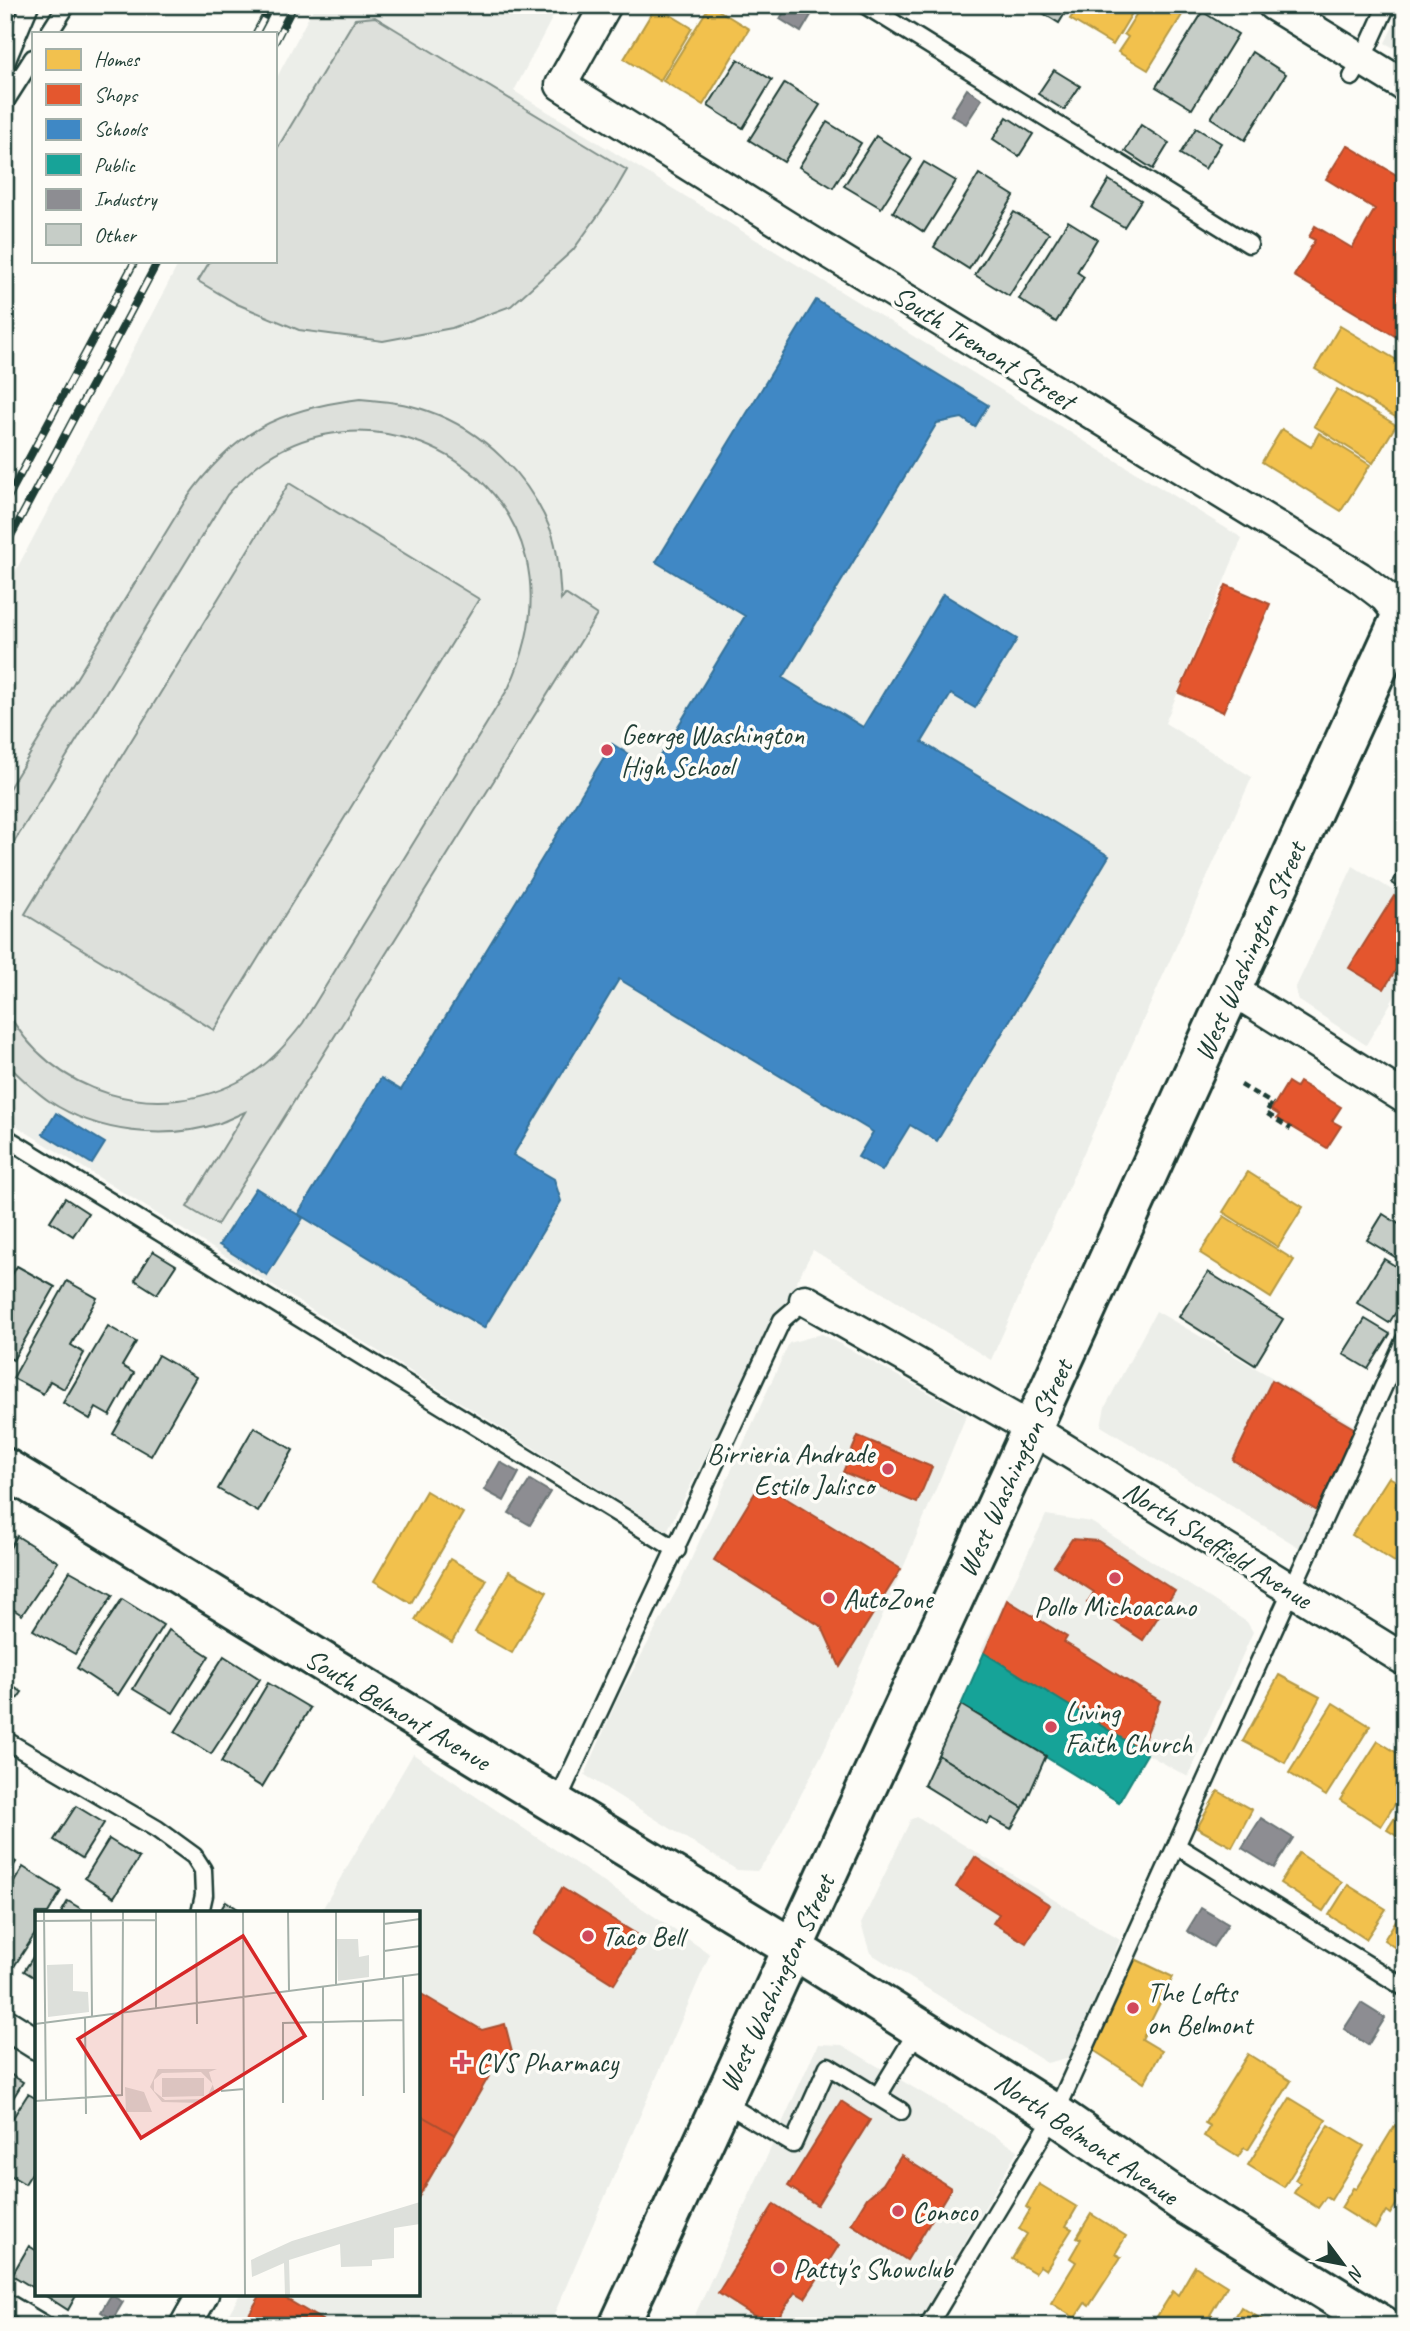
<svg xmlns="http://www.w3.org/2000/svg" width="1410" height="2331" font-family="Caveat,sans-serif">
<rect width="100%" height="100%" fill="#fdfcf7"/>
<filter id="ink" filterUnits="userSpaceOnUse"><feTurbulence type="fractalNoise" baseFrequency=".0143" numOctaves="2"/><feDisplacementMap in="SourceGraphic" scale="14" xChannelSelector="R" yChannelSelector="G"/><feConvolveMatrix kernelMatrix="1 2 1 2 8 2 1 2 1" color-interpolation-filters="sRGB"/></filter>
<g filter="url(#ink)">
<g fill="#eceee9">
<polygon points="315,5 559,5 514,91 1242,538 1165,723 1252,777 991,1360 813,1250 667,1531 5,1119 5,591 180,261 275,261 275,81"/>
<polygon points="1403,5 1405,5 1405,54 1385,43"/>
<polygon points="1353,866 1405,898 1405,979 1366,1045 1298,1000 1295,989"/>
<polygon points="1156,1311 1360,1428 1305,1551 1101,1426 1105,1407"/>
<polygon points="822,1334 967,1414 906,1561 824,1750 770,1855 757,1871 737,1870 585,1775 617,1700 679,1586 789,1343"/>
<polygon points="1046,1515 1091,1522 1247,1622 1253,1632 1188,1777 1140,1750 981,1651"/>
<polygon points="413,1754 710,1954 549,2326 222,2326 240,2294 418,2294 418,1913 320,1913"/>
<polygon points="918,1817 1120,1940 1070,2057 1047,2063 870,1953 861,1924 911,1819"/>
<polygon points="818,2044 842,2045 1018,2150 916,2326 690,2326"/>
</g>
<g fill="#dde0db" stroke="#7e8e88" stroke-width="2">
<polygon points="375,17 627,170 612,196 573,250 511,306 452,328 383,341 299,330 237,304 198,281 210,261 275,261 275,152 355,19"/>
<path d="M360 399C383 401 406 403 428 411 483 430 530 477 551 531 559 553 559 577 561 600L565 594 597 615 217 1225 187 1207 245 1112C237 1115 228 1120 220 1123 166 1141 97 1133 49 1101 33 1090 19 1076 5 1062V1007C49 1095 160 1127 245 1078 268 1065 287 1044 303 1023L509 687C528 646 537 603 526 558 498 447 361 396 266 459 251 469 239 482 227 495L5 857V795L185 501C233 432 278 409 360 399Z"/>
<polygon points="289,483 479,599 214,1030 25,914"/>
</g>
<g fill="#f2c14e" stroke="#b39946" stroke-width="2">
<polygon points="710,5 749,29 703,105 663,81"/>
<polygon points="1079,5 1137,5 1113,45 1070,19"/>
<polygon points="1142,5 1187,7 1148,70 1118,52 1128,37 1124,34"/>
<polygon points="656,6 692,28 660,81 624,59"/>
<polygon points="1340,326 1405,365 1405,405 1397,418 1315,369"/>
<polygon points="1337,389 1396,425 1373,463 1314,426"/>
<polygon points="1282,429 1311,447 1319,433 1370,465 1341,511 1262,462"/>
<polygon points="1248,1172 1303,1207 1278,1247 1223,1212"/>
<polygon points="1224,1216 1294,1260 1271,1298 1200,1253"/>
<polygon points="1389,1477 1405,1486 1405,1560 1401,1566 1352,1535"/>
<polygon points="426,1491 463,1513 411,1603 374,1581"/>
<polygon points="450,1559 487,1580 452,1642 415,1620"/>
<polygon points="509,1571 547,1592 512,1653 475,1632"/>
<polygon points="1279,1675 1320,1697 1285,1763 1243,1741"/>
<polygon points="1333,1703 1370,1726 1326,1796 1289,1773"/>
<polygon points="1378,1741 1405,1758 1405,1788 1381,1826 1340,1800"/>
<polygon points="1218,1791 1252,1810 1232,1847 1197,1828"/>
<polygon points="1405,1802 1405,1841 1387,1830"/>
<polygon points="1299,1853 1342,1882 1323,1911 1280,1883"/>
<polygon points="1348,1885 1386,1909 1366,1939 1329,1915"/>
<polygon points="1403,1909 1405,1946 1401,1952 1384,1940"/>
<polygon points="1133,1958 1173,1977 1142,2039 1162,2051 1144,2083 1090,2048"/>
<polygon points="1248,2054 1291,2081 1248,2150 1244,2148 1238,2157 1204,2136 1210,2126 1205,2123"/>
<polygon points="1290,2098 1326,2120 1284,2187 1248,2165"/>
<polygon points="1329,2125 1364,2146 1331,2200 1326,2197 1318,2208 1294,2193 1300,2183 1295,2180"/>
<polygon points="1395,2125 1405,2131 1405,2191 1390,2214 1386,2211 1375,2229 1341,2208 1353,2188 1356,2189"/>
<polygon points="1039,2184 1077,2207 1066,2226 1072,2229 1046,2270 1040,2266 1035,2273 1012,2259 1027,2234 1019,2229 1030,2210 1026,2207"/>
<polygon points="1091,2214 1126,2236 1115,2254 1121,2257 1089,2306 1085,2303 1075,2318 1051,2303 1076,2262 1070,2258 1081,2239 1077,2237"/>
<polygon points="1195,2266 1227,2286 1210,2315 1216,2318 1211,2326 1151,2326 1173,2291 1178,2295"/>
<polygon points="1241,2307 1269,2324 1268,2326 1230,2326"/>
</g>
<g fill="#e4572e" stroke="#a94f30" stroke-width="2">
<polygon points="1347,145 1398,176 1396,180 1405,186 1405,342 1294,276 1315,240 1309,237 1315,226 1352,248 1375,209 1326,179"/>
<polygon points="1226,585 1270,604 1223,712 1179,693"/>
<polygon points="1394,896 1405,902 1405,955 1384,989 1349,968"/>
<polygon points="1288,1082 1296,1087 1299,1082 1341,1107 1332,1121 1341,1126 1327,1148 1277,1118 1279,1115 1271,1110"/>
<polygon points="1272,1380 1355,1429 1319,1512 1233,1460"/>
<polygon points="858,1436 932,1467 917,1503 843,1472"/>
<polygon points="761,1483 901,1569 840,1667 822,1627 714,1560"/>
<polygon points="1072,1539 1098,1541 1175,1591 1143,1640 1087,1603 1094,1592 1054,1566"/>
<polygon points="1007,1600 1067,1637 1064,1642 1160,1701 1140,1750 984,1653"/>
<polygon points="975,1857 1050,1905 1026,1943 993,1923 999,1914 956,1887"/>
<polygon points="562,1888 643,1938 614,1984 534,1934"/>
<polygon points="418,1992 482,2030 505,2024 514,2059 496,2064 455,2135 418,2114"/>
<polygon points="841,2101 870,2120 817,2205 788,2186"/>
<polygon points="418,2114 455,2135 418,2198"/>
<polygon points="901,2156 951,2188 907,2260 851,2224 867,2198 883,2184"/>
<polygon points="774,2204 839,2245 805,2298 795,2292 773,2326 770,2326 718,2293"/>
<polygon points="261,2294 278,2294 332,2326 242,2326"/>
</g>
<g fill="#3f88c5" stroke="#35729a" stroke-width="2">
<polygon points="816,300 988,405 975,427 962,418 937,423 783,678 863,727 943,594 1017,639 975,708 951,694 922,742 1109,856 937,1141 910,1125 882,1171 858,1157 873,1132 619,979 513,1155 554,1179 561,1201 484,1328 298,1214 381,1078 401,1090 612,744 652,769 745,616 656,562"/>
<polygon points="56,1113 105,1143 92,1164 43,1134"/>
<polygon points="256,1188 303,1218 267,1275 219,1245"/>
</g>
<polygon fill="#17a398" stroke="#19847a" stroke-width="2" points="984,1653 1147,1754 1119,1802 961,1705"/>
<g fill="#8d8d92" stroke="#6c7576" stroke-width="2">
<polygon points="788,5 817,5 801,32 780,19"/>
<polygon points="967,89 982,99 966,124 951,115"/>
<polygon points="500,1462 519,1473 504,1501 484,1490"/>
<polygon points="530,1480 550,1492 530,1525 509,1513"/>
<polygon points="1261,1818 1293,1838 1274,1868 1242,1848"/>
<polygon points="1201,1908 1228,1924 1213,1947 1187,1931"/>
<polygon points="1361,2003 1385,2018 1368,2045 1344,2029"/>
<polygon points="111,2295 123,2302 113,2319 101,2312"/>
</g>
<g fill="#c6cdc7" stroke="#1f3d34" stroke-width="2">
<polygon points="1030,5 1070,5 1059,23"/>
<polygon points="1203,12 1238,34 1192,109 1156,87"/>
<polygon points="1252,52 1286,74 1245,140 1211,118"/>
<polygon points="738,59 772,80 743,128 708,106"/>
<polygon points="1054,70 1080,86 1064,110 1038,94"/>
<polygon points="785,83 820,105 784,162 749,140"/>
<polygon points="1007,117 1033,134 1019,156 993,139"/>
<polygon points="827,122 861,143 833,188 799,167"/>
<polygon points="1141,125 1169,143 1153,169 1125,151"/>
<polygon points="1196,128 1221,143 1205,169 1180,154"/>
<polygon points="876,136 912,159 881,208 844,186"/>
<polygon points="924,162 956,181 924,232 893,212"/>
<polygon points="979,174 1014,196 969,269 934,247"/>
<polygon points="1109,180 1141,200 1124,227 1092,208"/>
<polygon points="1014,212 1049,233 1009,296 975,275"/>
<polygon points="1068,221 1097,239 1077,272 1084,277 1056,322 1019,299"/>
<polygon points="1405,863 1405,891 1392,883"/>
<polygon points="65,1198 88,1213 73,1236 50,1221"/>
<polygon points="1383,1214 1405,1228 1405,1263 1367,1240"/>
<polygon points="153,1251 176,1265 157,1294 135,1280"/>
<polygon points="1384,1259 1405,1272 1405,1298 1389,1323 1357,1303"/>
<polygon points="17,1266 55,1287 13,1360 5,1355 5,1287"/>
<polygon points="1208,1272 1283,1319 1255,1365 1179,1317"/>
<polygon points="67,1281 97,1298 71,1345 84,1353 64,1389 50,1381 43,1394 13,1378"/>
<polygon points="1365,1319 1390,1334 1368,1369 1343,1354"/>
<polygon points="108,1326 136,1342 122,1366 134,1373 110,1416 96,1408 90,1419 63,1403"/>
<polygon points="158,1355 196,1377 151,1456 113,1434"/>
<polygon points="254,1427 293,1450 258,1512 218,1489"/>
<polygon points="17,1536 58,1562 22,1615 5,1604 5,1556"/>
<polygon points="70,1571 113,1595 75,1654 33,1630"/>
<polygon points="122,1599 163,1625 118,1695 77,1668"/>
<polygon points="169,1630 209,1656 173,1713 133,1689"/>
<polygon points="224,1656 260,1679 211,1754 175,1732"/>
<polygon points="5,1682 22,1692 5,1716"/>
<polygon points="268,1683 310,1708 262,1787 221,1762"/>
<polygon points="961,1705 1046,1756 1023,1808 938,1755"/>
<polygon points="938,1755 1023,1808 1011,1829 991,1818 987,1824 924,1785"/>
<polygon points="76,1806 104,1823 82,1858 54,1840"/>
<polygon points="109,1839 139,1858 114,1897 85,1878"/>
<polygon points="5,1855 16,1862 5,1879"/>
<polygon points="23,1867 61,1891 48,1913 37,1913 37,1931 15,1965 5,1959 5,1897"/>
<polygon points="68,1901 88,1913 61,1913"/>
<polygon points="226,1901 244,1913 219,1913"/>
<polygon points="37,1951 37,1979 24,1971"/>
<polygon points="5,2071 23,2082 5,2111"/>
<polygon points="28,2094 37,2099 37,2165 25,2184 5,2172 5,2130"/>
<polygon points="29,2246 37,2251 35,2289 12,2275"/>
<polygon points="43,2294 77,2294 68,2310"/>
</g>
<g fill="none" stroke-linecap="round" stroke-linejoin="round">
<defs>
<g id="lane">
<polyline points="865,5 1249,244"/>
<polyline points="49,33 67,5"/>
<polyline points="5,65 30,5"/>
<polyline points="1352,77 1362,60 1387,5"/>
<polyline points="5,102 33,58"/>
<polyline points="5,1137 677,1550"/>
<polyline points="5,1740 157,1829 194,1856 203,1870 204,1895 200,1913"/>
<polyline points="556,1804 782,1320 805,1300"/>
<polyline points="1177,1846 1405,1988"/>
<polyline points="878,2096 919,2028"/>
<polyline points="722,2101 793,2144 828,2066 901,2111"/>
<polyline points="5,2301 47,2326"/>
<polyline points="928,2326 1055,2114 1405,1339"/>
</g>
<g id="street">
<polyline points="606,5 561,85 799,234 1359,577 1385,597 1405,622"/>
<polyline points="1273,5 1405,86"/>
<polyline points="1231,989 1405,1098"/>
<polyline points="805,1300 1032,1429 1405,1660"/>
<polyline points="5,2024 37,2044"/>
<polyline points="185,2326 203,2294"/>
</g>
<polyline id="secondary" points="5,1468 792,1948 1055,2114 1184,2203 1383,2326"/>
<polyline id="primary" points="619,2326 1012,1472 1405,608"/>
</defs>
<use href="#lane" stroke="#1f3d34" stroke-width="21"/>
<use href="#street" stroke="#1f3d34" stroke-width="35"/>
<use href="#secondary" stroke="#1f3d34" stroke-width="44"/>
<use href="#primary" stroke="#1f3d34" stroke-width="44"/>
<g stroke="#1f3d34" stroke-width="4.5" stroke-dasharray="7 5" stroke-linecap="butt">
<polyline points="1241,1085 1273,1104"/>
<polyline points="1271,1104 1266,1113 1291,1129"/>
</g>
<use href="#lane" stroke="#fdfcf7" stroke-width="16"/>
<use href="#street" stroke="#fdfcf7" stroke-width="30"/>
<use href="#secondary" stroke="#fdfcf7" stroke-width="38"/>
<use href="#primary" stroke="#fdfcf7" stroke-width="38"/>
<defs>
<g id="rail">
<polyline points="256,33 271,5"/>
<polyline points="275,42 294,5"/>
<polyline points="5,503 135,261"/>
<polyline points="5,547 158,261"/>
</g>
</defs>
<use href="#rail" stroke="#1f3d34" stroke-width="8"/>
<use href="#rail" stroke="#fdfcf7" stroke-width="5" stroke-dasharray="16" stroke-linecap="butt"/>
</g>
</g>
<g fill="#d1495b" stroke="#fdfcf7" stroke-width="2.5">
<circle cx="607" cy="750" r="7"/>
<circle cx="888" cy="1469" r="7"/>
<circle cx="1115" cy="1578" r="7"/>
<circle cx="829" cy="1598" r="7"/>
<circle cx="1051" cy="1727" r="7"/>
<circle cx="588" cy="1936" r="7"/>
<circle cx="1133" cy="2008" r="7"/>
<path d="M458.5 2051.5h7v7h7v7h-7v7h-7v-7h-7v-7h7z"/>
<circle cx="898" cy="2211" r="7"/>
<circle cx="779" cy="2268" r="7"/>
</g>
<g text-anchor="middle" stroke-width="7" stroke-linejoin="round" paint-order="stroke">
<g font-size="28" fill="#1f3d34" stroke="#fdfcf7">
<text transform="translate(984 347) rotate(32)" y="10">South Tremont Street</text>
<text transform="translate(1249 951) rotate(-66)" y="10">West Washington Street</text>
<text transform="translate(1014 1468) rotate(-65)" y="10">West Washington Street</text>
<text transform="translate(1218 1544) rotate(32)" y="10">North Sheffield Avenue</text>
<text transform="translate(398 1709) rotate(31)" y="10">South Belmont Avenue</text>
<text transform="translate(776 1983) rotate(-65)" y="10">West Washington Street</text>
<text transform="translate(1087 2138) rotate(34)" y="10">North Belmont Avenue</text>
</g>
<g font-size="28" fill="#1f3d34" stroke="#fdfcf7" text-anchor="start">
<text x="621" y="744">George Washington<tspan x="621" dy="32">High School</tspan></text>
<text x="874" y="1463" text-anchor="end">Birrieria Andrade<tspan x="874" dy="32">Estilo Jalisco</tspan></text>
<text x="843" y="1608">AutoZone</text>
<text x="1115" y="1616" text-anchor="middle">Pollo Michoacano</text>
<text x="1065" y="1721">Living<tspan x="1065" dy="32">Faith Church</tspan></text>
<text x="602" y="1946">Taco Bell</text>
<text x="1147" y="2002">The Lofts<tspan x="1147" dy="32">on Belmont</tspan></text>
<text x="476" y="2072">CVS Pharmacy</text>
<text x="912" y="2221">Conoco</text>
<text x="793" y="2278">Patty's Showclub</text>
</g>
</g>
<g transform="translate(35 1911)">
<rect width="385" height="385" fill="#fdfcf7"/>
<path d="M302 28H323L324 46 334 44V66L303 70ZM38 53V80L53 81 54 101 13 106 12 54ZM123 158H182L174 161 180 181 167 192 127 191 115 176ZM166 161 178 173 171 188 130 189 119 180V169L127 162ZM127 167H169V185L127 186ZM90 176 109 181 117 201H91ZM385 291V313L359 317V347L337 349V355L306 356 305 333 254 349 255 384H250L249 352 217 366 216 349 257 330Z" fill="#dde0db" fill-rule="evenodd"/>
<path fill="none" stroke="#a4b0a9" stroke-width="2" d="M9 1 11 189M56 1 57 105M121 1V97M161 1 162 113M208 1 210 384M253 1 254 80M301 1V74M349 1V67M0 10 121 9M349 13 385 8M349 40 385 35M368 66 369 182M328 71V185M288 75V189M50 107 51 203M0 113 385 63M186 180 209 178M0 190 87 184 88 1M248 192V112L368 109"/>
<path fill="#d62828" fill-opacity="0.15" stroke="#d62828" stroke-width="3.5" d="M208 25 270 125 106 227 43 128Z"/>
<rect width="385" height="385" fill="none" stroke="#1f3d34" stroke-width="3.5"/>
</g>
<rect width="1410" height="2331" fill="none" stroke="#fdfcf7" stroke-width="28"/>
<rect x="14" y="14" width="1382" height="2303" fill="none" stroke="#1f3d34" stroke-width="2.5" filter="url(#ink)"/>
<rect x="32" y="32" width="245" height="231" fill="#fdfcf7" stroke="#a4b0a9" stroke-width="2"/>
<rect x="46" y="49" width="35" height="21" fill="#f2c14e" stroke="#a4b0a9" stroke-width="2"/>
<text x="94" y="66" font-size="21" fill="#1f3d34">Homes</text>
<rect x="46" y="84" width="35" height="21" fill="#e4572e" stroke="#a4b0a9" stroke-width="2"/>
<text x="94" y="102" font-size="21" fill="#1f3d34">Shops</text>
<rect x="46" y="119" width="35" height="21" fill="#3f88c5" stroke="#a4b0a9" stroke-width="2"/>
<text x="94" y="136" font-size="21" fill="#1f3d34">Schools</text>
<rect x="46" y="154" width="35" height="21" fill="#17a398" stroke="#a4b0a9" stroke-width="2"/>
<text x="94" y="172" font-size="21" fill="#1f3d34">Public</text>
<rect x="46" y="189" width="35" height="21" fill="#8d8d92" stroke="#a4b0a9" stroke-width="2"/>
<text x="94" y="206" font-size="21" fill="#1f3d34">Industry</text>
<rect x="46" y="224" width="35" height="21" fill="#c6cdc7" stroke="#a4b0a9" stroke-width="2"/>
<text x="94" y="242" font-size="21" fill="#1f3d34">Other</text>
<g transform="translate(1343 2264) rotate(122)" stroke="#fdfcf7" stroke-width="5" paint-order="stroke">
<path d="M0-5L12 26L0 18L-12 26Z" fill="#1f3d34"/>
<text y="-10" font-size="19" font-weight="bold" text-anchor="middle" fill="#1f3d34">N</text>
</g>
</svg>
